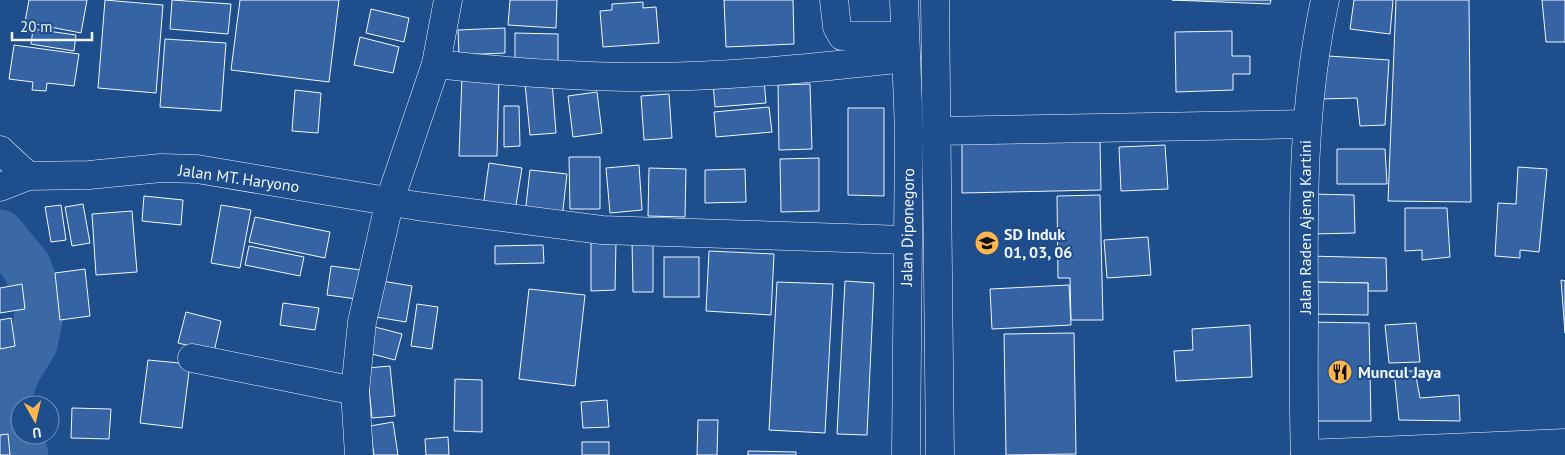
<svg xmlns="http://www.w3.org/2000/svg" width="1565" height="455" font-family="'PT Sans',sans-serif">
<rect width="100%" height="100%" fill="#1f4e8c"/>
<g fill="none" stroke-linecap="round" stroke-linejoin="round">
<polyline stroke="#3b69a3" stroke-width="49" points="0,234 27,267 41,306 33,344 17,370 5,399 24,455"/>
</g>
<g fill="#3563a3" stroke="#f2f6ff">
<polygon points="29,0 87,0 81,33 25,22"/>
<polygon points="105,0 163,5 156,93 98,88"/>
<polygon points="172,0 231,4 228,34 170,29"/>
<polygon points="240,0 339,0 329,82 231,70"/>
<polygon points="510,0 557,0 556,28 508,25"/>
<polygon points="724,0 793,0 794,44 726,47"/>
<polygon points="1172,0 1271,0 1270,4"/>
<polygon points="1354,0 1393,0 1390,34 1350,29"/>
<polygon points="1396,0 1469,0 1471,202 1388,201"/>
<polygon points="1542,0 1565,0 1565,42 1546,42"/>
<polygon points="643,2 643,8 656,7 659,43 603,47 600,11 612,10 612,4"/>
<polygon points="371,9 409,18 404,42 366,33"/>
<polygon points="505,28 505,53 459,55 458,30"/>
<polygon points="33,29 76,35 74,51 31,44"/>
<polygon points="1232,31 1232,56 1250,56 1250,74 1233,74 1233,90 1176,92 1175,32"/>
<polygon points="515,33 558,34 558,61 515,60"/>
<polygon points="360,37 399,47 393,73 354,65"/>
<polygon points="165,39 226,43 221,111 160,107"/>
<polygon points="14,45 79,54 74,86 47,83 46,91 32,90 33,82 9,79"/>
<polygon points="1328,56 1389,60 1385,125 1360,126 1357,98 1321,99"/>
<polygon points="462,76 499,77 497,156 459,156"/>
<polygon points="764,79 766,103 715,107 713,83"/>
<polygon points="552,81 556,133 530,135 525,84"/>
<polygon points="810,84 812,149 779,150 778,85"/>
<polygon points="295,90 321,93 318,133 292,131"/>
<polygon points="597,92 602,133 573,137 568,96"/>
<polygon points="669,94 672,138 644,140 641,96"/>
<polygon points="504,106 519,106 520,146 504,147"/>
<polygon points="769,107 772,132 716,137 714,112"/>
<polygon points="848,108 884,108 884,196 848,195"/>
<polygon points="1100,140 1101,190 962,193 962,143"/>
<polygon points="1165,145 1168,189 1121,191 1119,147"/>
<polygon points="1337,149 1385,149 1387,184 1337,184"/>
<polygon points="569,157 600,157 600,209 570,209"/>
<polygon points="819,158 819,211 781,212 780,159"/>
<polygon points="489,163 522,168 515,211 483,207"/>
<polygon points="639,165 642,210 610,213 606,168"/>
<polygon points="1518,167 1547,169 1539,252 1520,250 1520,258 1495,256 1498,203 1516,204"/>
<polygon points="649,168 686,169 685,217 648,216"/>
<polygon points="745,169 746,202 705,203 705,170"/>
<polygon points="530,170 567,174 562,218 525,214"/>
<polygon points="1311,194 1354,195 1355,233 1313,234"/>
<polygon points="1100,195 1103,320 1071,320 1070,278 1058,278 1057,196"/>
<polygon points="144,196 183,200 181,225 142,221"/>
<polygon points="83,204 90,243 72,246 65,207"/>
<polygon points="61,205 66,240 51,242 45,207"/>
<polygon points="221,205 251,210 240,268 211,263"/>
<polygon points="1405,208 1447,208 1450,257 1422,260 1422,250 1405,251"/>
<polygon points="132,211 137,272 96,275 92,214"/>
<polygon points="255,217 330,232 325,258 249,242"/>
<polygon points="1148,237 1151,275 1107,278 1104,240"/>
<polygon points="632,239 653,239 653,292 633,292"/>
<polygon points="591,241 616,241 615,290 591,291"/>
<polygon points="543,245 544,263 495,264 495,246"/>
<polygon points="249,246 304,257 300,276 245,265"/>
<polygon points="709,251 774,254 771,315 706,311"/>
<polygon points="1308,256 1386,258 1387,291 1368,291 1368,283 1309,282"/>
<rect x="664" y="257" width="35" height="40"/>
<polygon points="331,266 361,270 357,299 327,295"/>
<polygon points="85,269 90,316 60,320 55,273"/>
<polygon points="1561,280 1565,281 1565,333"/>
<polygon points="382,281 412,286 406,322 376,317"/>
<polygon points="845,281 874,283 867,435 837,434"/>
<polygon points="777,282 833,284 825,433 769,430"/>
<polygon points="1309,282 1368,283 1368,315 1309,314"/>
<polygon points="22,284 25,309 0,313 0,288"/>
<polygon points="1069,285 1071,325 992,329 990,289"/>
<polygon points="529,289 585,295 575,386 519,379"/>
<polygon points="283,303 319,308 315,330 280,325"/>
<polygon points="417,304 438,307 432,349 411,346"/>
<polygon points="186,312 221,321 214,352 178,343"/>
<polygon points="11,318 15,346 0,349 0,320"/>
<polygon points="1308,322 1369,323 1371,421 1313,421"/>
<polygon points="1416,323 1420,362 1389,363 1385,325"/>
<polygon points="1250,325 1252,377 1176,381 1174,351 1193,350 1192,329"/>
<polygon points="375,327 402,334 395,360 368,353"/>
<polygon points="1074,333 1076,454 1006,455 1004,334"/>
<polygon points="148,360 190,364 182,428 140,423"/>
<polygon points="390,366 395,416 372,418 367,368"/>
<polygon points="1394,371 1415,371 1420,398 1459,395 1460,421 1399,420"/>
<polygon points="455,379 482,380 482,432 454,431"/>
<polygon points="607,400 609,427 583,428 581,402"/>
<polygon points="72,408 111,409 109,439 71,438"/>
<polygon points="698,420 718,420 717,455 697,455"/>
<polygon points="393,422 398,455 374,455 370,426"/>
<polygon points="8,434 10,455 0,455 0,435"/>
<polygon points="448,437 449,455 426,455 425,439"/>
<rect x="582" y="442" width="27" height="13"/>
<polygon points="748,451 796,452 796,455 748,455"/>
</g>
<g fill="none" stroke-linecap="round" stroke-linejoin="round">
<defs>
<g id="minor">
<polyline points="834,0 837,27 842,36 905,36"/>
<path d="M436 64C499 71 562 76 625 77 719 78 813 68 906 58"/>
<polyline points="938,131 1306,124"/>
<polyline points="0,150 28,176"/>
<polyline points="0,187 28,176 89,175 161,168 197,169 417,206 602,230 906,240"/>
<polyline points="192,358 355,391"/>
<polyline points="1305,454 1565,443"/>
<polyline points="359,455 355,391 362,322 390,200 436,64 448,0"/>
</g>
<path id="major" d="M1305 455C1303 404 1304 353 1304 303 1303 200 1303 102 1325 0"/>
<g id="highway">
<polyline points="904,0 909,132 906,455"/>
<polyline points="935,0 940,455"/>
</g>
</defs>
<use href="#minor" stroke="#f2f6ff" stroke-width="29"/>
<use href="#major" stroke="#f2f6ff" stroke-width="29"/>
<use href="#highway" stroke="#f2f6ff" stroke-width="29"/>
<use href="#minor" stroke="#1f4e8c" stroke-width="28"/>
<use href="#major" stroke="#1f4e8c" stroke-width="28"/>
<use href="#highway" stroke="#1f4e8c" stroke-width="28"/>
</g>
<defs>
<symbol id="school-disc" viewBox="-11 -11 22 22"><circle r="9.5" fill="#ffb74d" stroke="#1f4e8c"/><path d="M0-5L7-2L0 1L-7-2ZM-4 1L0 2.5L4 1V4Q0 6-4 4Z" fill="#111"/></symbol>
<symbol id="restaurant-disc" viewBox="-11 -11 22 22"><circle r="9.5" fill="#ffb74d" stroke="#1f4e8c"/><path d="M-5-6h1v4h1v-4h1v4h1v-4h1v5L-1.5 .5V6h-2V.5L-5-1ZM5-6V6H3V1.5H1.5Q1.5-4 5-6Z" fill="#111"/></symbol>
</defs>
<g fill-rule="evenodd">
<use href="#school-disc" x="973" y="229" width="28" height="28"/>
<use href="#restaurant-disc" x="1326" y="358" width="28" height="28"/>
</g>
<g text-anchor="middle" stroke-width="4" stroke-linejoin="round" paint-order="stroke">
<g font-size="16" fill="#f2f6ff" stroke="#1f4e8c">
<text transform="translate(239 178) rotate(8)" y="6">Jalan MT. Haryono</text>
<text transform="translate(907 227) rotate(-89)" y="6">Jalan Diponegoro</text>
<text transform="translate(1305 227) rotate(-90)" y="6">Jalan Raden Ajeng Kartini</text>
</g>
<g font-size="16" font-weight="bold" fill="#f2f6ff" stroke="#1f4e8c" text-anchor="start">
<text x="1004" y="240">SD Induk<tspan x="1004" dy="18">01, 03, 06</tspan></text>
<text x="1358" y="378">Muncul Jaya</text>
</g>
</g>
<g transform="translate(35 420) rotate(172)"><circle r="24" fill="#1f4e8c" stroke="#7391ba"/>
<path d="M0-4L9 19L0 12L-9 19Z" fill="#ffb74d"/>
<text y="-8" font-size="14" font-weight="bold" text-anchor="middle" fill="#f2f6ff">U</text>
</g>
<path d="M12 32v8h80v-8" fill="none" stroke="#f2f6ff" stroke-width="2.5"/>
<text x="20" y="32" font-size="15" fill="#f2f6ff" stroke="#1f4e8c" stroke-width="4" paint-order="stroke">20 m</text>
</svg>
